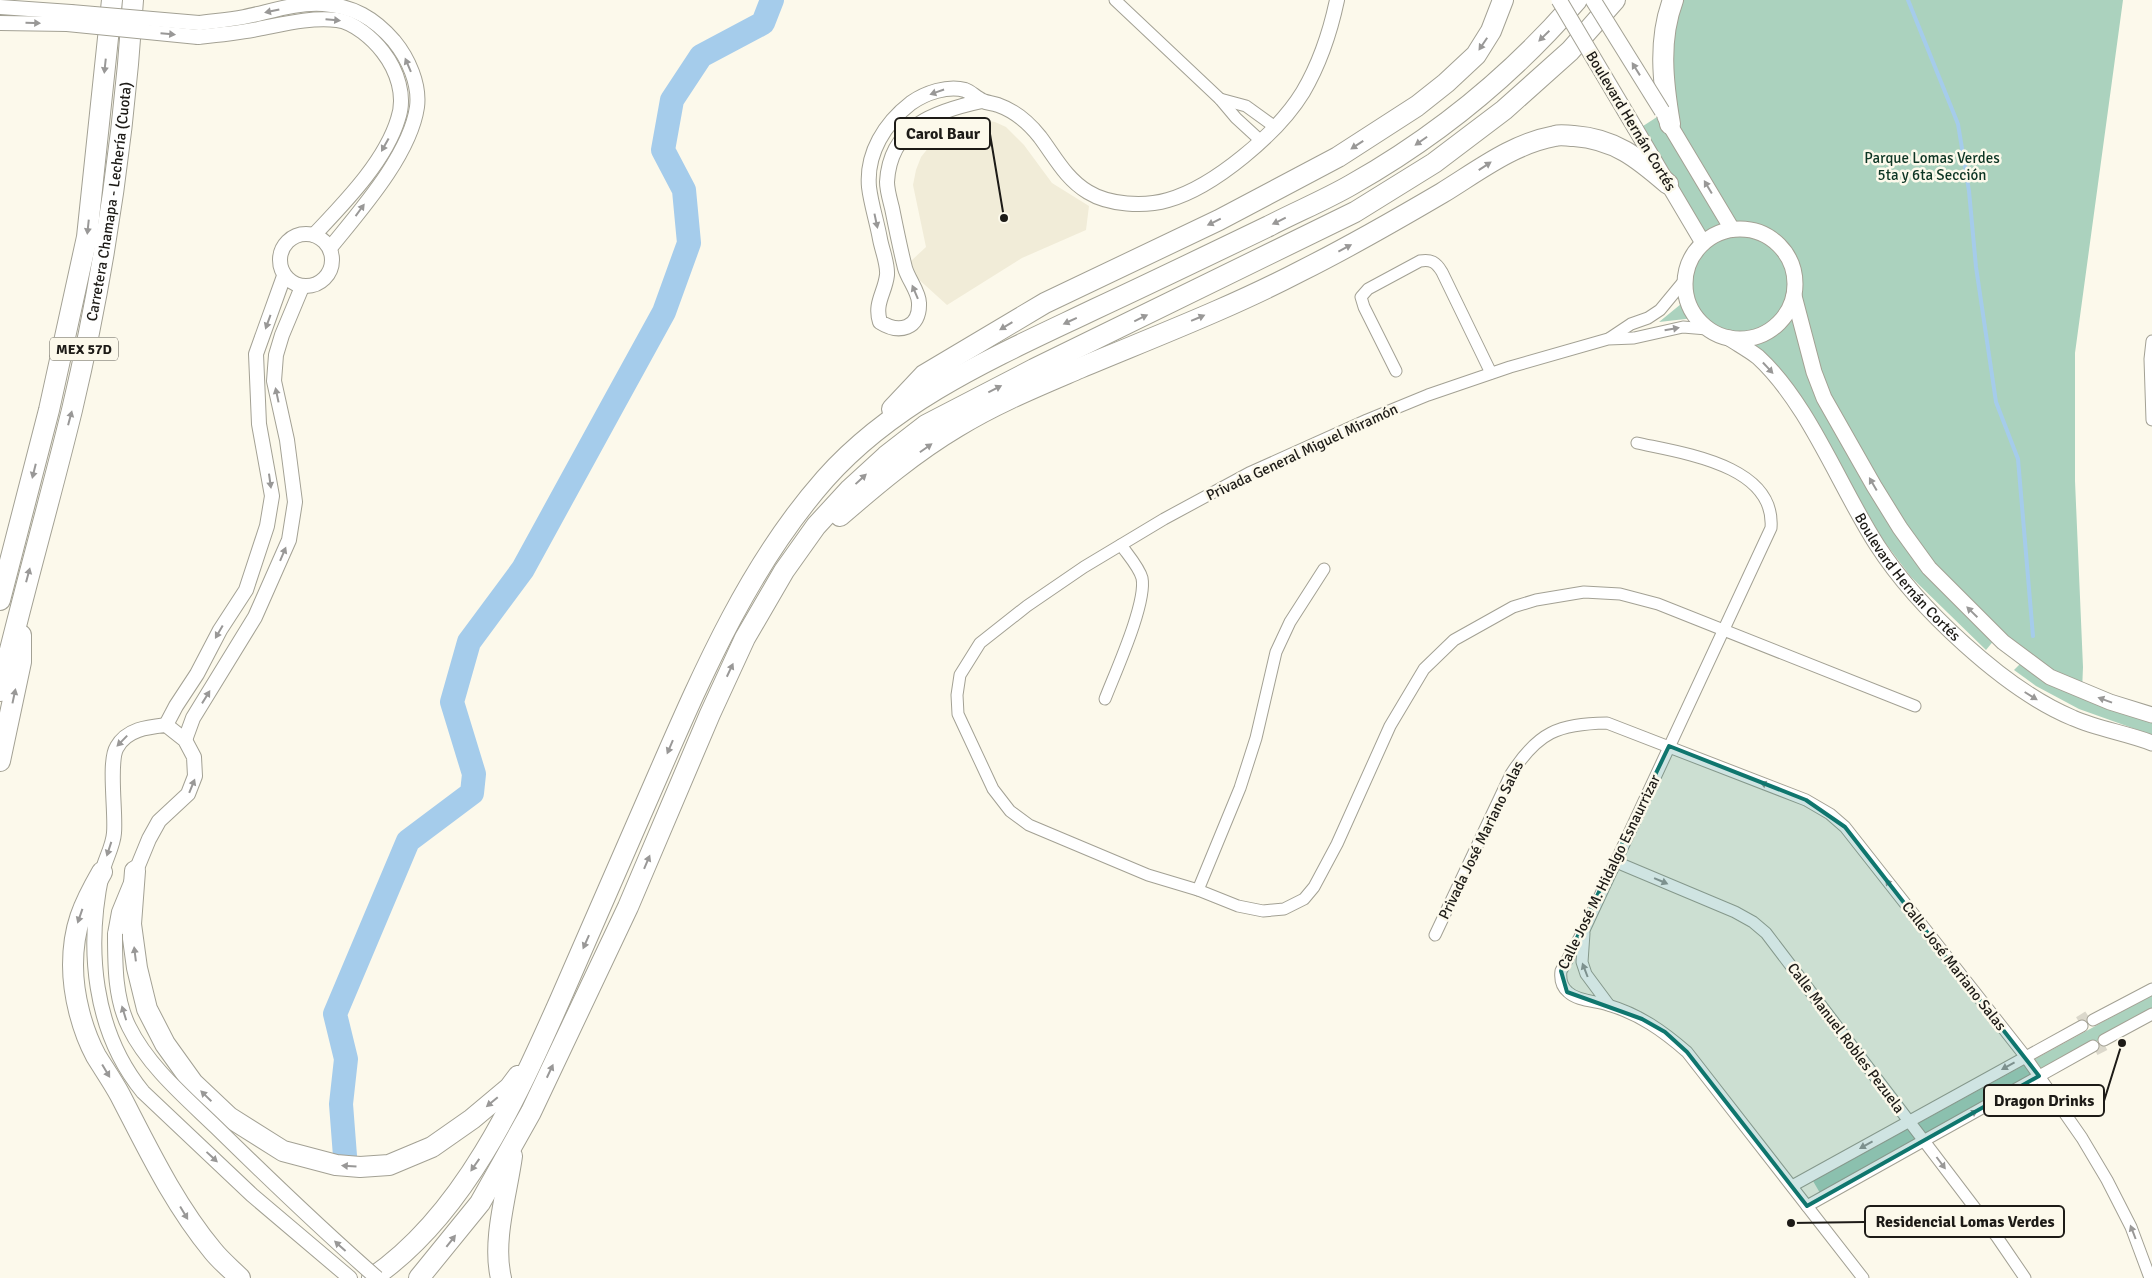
<svg xmlns="http://www.w3.org/2000/svg" width="2152" height="1278" font-family="Signika,sans-serif">
<rect width="100%" height="100%" fill="#fcf9eb"/>
<polygon fill="#f1ecd8" points="977,119 995,122 1006,127 1024,145 1052,183 1089,206 1086,230 1022,258 947,305 915,276 911,261 926,247 913,185 916,170 921,157 929,147 942,136 962,128"/>
<g fill="#abd2be">
<path d="M1673 0H2123L2075 353V481L2083 667 2082 691 1995 639 1986 650 1911 577 1883 540 1821 434 1735 340C1762 339 1778 332 1793 309L1825 398C1817 368 1809 338 1801 308 1798 296 1800 285 1798 274 1791 243 1765 227 1735 229L1671 124Z"/>
<polygon points="1657,117 1726,231 1705,242 1640,128"/>
<path d="M1735 234C1742 235 1751 234 1758 236 1812 254 1797 334 1741 334 1733 334 1725 333 1718 329 1713 326 1708 321 1703 317L1659 322 1692 295C1690 265 1703 241 1735 234Z"/>
<polygon points="2022,662 2152,718 2152,735 2079,709 2036,686 2014,670"/>
<polygon points="2152,995 2152,1011 1820,1193 1813,1181"/>
</g>
<g fill="none" stroke-linecap="round" stroke-linejoin="round">
<polyline stroke="#a5cceb" stroke-width="4" points="1908,0 1958,124 1969,191 1976,267 1996,402 2018,459 2033,636"/>
<polyline stroke="#a5cceb" stroke-width="24" points="345,1156 341,1104 346,1059 335,1014 408,841 472,793 474,774 452,702 469,642 523,569 609,412 664,312 689,243 684,190 663,150 672,100 701,56 763,23 772,0"/>
<g stroke="#dbd8cb" stroke-width="11" stroke-dasharray="11 5.5" stroke-linecap="butt">
<polyline points="2079,1022 2090,1015"/>
<polyline points="2095,1050 2107,1044"/>
</g>
<defs>
<g id="minor">
<polyline points="1115,0 1220,99 1236,118 1261,141"/>
<polyline points="1220,99 1246,106 1275,127"/>
<polyline points="1707,329 1683,327 1634,338 1608,339 1510,367 1428,395 1367,420 1249,473 1164,519 1084,567 1027,606 980,643 960,675 957,695 958,714 993,789 1010,811 1029,825 1148,875 1198,890 1238,906 1263,911 1284,909 1304,899 1314,887 1337,844 1390,726 1424,669 1454,640 1513,607 1536,600 1584,592 1620,594 1658,604 1915,706"/>
<polyline points="1610,338 1631,324 1648,318 1660,310 1684,281"/>
<polyline points="2152,341 2150,359 2152,420"/>
<path d="M1396 371 1364 307 1361 297 1368 289 1420 261C1431 259 1436 262 1442 272L1491 373"/>
<path d="M1637 443C1682 453 1776 465 1771 528L1585 928 1561 971C1560 979 1562 987 1568 992 1577 1001 1596 1001 1608 1005 1639 1014 1663 1031 1687 1052L1863 1278"/>
<path d="M1105 699C1115 673 1147 603 1142 578 1139 567 1128 555 1121 545"/>
<polyline points="1616,862 1735,912 1753,922 1766,933 1997,1237 2025,1278"/>
<polyline points="1198,890 1240,788 1256,738 1276,652 1290,622 1324,569"/>
<polyline points="1584,933 1582,962 1586,974 1609,1005"/>
<path d="M1435 935 1511 774C1538 732 1558 724 1607 723L1806 800 1830 814 1845 827 2025 1056 2082 1138 2107 1180 2131 1227 2150 1278"/>
<polyline points="2093,1020 2152,989"/>
<polyline points="2104,1040 2152,1014"/>
<polyline points="1792,1186 2082,1026"/>
<polyline points="1807,1206 2093,1046"/>
</g>
<g id="tertiary">
<polyline points="0,7 71,12"/>
<polyline points="0,23 67,24"/>
<path d="M199 23C214 21 229 20 244 17 269 12 297 2 323 4 353 6 374 18 394 41 408 58 420 84 417 107 410 155 360 211 330 248"/>
<path d="M198 37C218 35 238 33 258 29 284 24 310 17 337 20 354 22 373 39 383 52 397 70 406 96 398 119 385 162 344 203 314 235"/>
<path d="M982 101C936 111 890 126 887 182 887 190 890 200 892 208 896 228 900 248 905 268 908 279 919 292 919 303 920 329 899 334 880 322 874 303 885 293 887 275 888 264 882 250 880 239 877 222 871 204 869 187 866 153 885 123 911 103 925 93 948 85 965 90 971 92 976 98 983 101 987 103 993 103 998 105 1015 111 1029 123 1040 137 1055 157 1066 179 1088 192 1109 205 1144 207 1168 200 1214 187 1278 133 1303 92 1320 63 1330 33 1337 0"/>
<circle cx="306" cy="260" r="26"/>
<polyline points="166,725 176,706 197,674 220,630 246,590 267,526 272,496 259,424 256,354 284,276"/>
<polyline points="185,740 193,718 255,617 289,540 295,502 287,440 274,381 276,355 282,335 302,287"/>
<path d="M115 934 119 912 149 839 159 821 188 794 195 776 194 757 185 740 166 725C148 727 127 729 117 747 108 761 116 812 114 833 113 847 105 859 102 873 86 948 93 1031 143 1092L252 1195 350 1278"/>
</g>
<g id="secondary">
<polyline points="1665,117 1732,229"/>
<polyline points="1635,128 1703,243"/>
<circle cx="1740" cy="284" r="55"/>
<polyline points="1794,296 1814,372 1824,398 1874,486 1900,528 1929,568 2003,642 2050,677 2110,702 2152,715"/>
<path id="s1" d="M1729 338C1738 344 1749 350 1758 357 1809 404 1839 486 1877 545 1917 607 2005 690 2073 718 2098 729 2126 733 2152 743"/>
</g>
<g id="motorway">
<path d="M1670 124C1663 83 1658 40 1673 0"/>
<polyline points="892,409 924,375 1045,303 1219,220 1338,157 1417,106 1446,83 1476,55 1491,31 1503,0"/>
<path d="M840 516C877 484 915 452 957 427 996 403 1038 386 1080 368 1154 337 1230 308 1301 271 1349 247 1396 220 1442 193 1478 171 1512 144 1555 136 1561 134 1567 136 1574 136 1615 139 1638 158 1668 184"/>
<polyline points="0,600 49,410 87,237 112,0"/>
<path id="s2" d="M0 691C22 597 49 504 72 410 104 275 124 138 133 0"/>
<polyline points="0,761 21,662 21,635"/>
<polyline points="135,871 131,924 137,968 147,1009 165,1044 193,1083 229,1117 283,1151 336,1165 360,1167 389,1165 432,1147 472,1119 509,1088 518,1076"/>
<path d="M102 872C83 905 73 927 73 965 73 995 82 1030 96 1056 104 1069 113 1082 120 1095 148 1149 174 1204 213 1251 221 1261 231 1269 240 1278"/>
<path d="M372 1278C464 1215 516 1099 560 1000 593 925 626 849 659 773 704 670 750 564 825 479 897 398 999 355 1095 309 1153 282 1211 254 1269 226 1296 212 1325 200 1351 185 1436 137 1514 73 1577 0"/>
<polyline points="419,1278 480,1203 531,1112 628,907 710,714 745,638 784,571 816,526 850,489 886,456 926,425 1034,369 1355,212 1434,163 1504,110 1570,51 1615,0"/>
<path d="M501 1278C492 1241 507 1193 512 1156"/>
</g>
</defs>
<use href="#minor" stroke="#a3a194" stroke-width="13"/>
<use href="#tertiary" stroke="#a3a194" stroke-width="16"/>
<use href="#secondary" stroke="#a3a194" stroke-width="17"/>
<use href="#motorway" stroke="#a3a194" stroke-width="22"/>
<use href="#minor" stroke="#fff" stroke-width="11"/>
<use href="#tertiary" stroke="#fff" stroke-width="14"/>
<use href="#secondary" stroke="#fff" stroke-width="15"/>
<use href="#motorway" stroke="#fff" stroke-width="20"/>
<defs>
<g id="tertiary-bridge">
<polyline points="71,12 199,23"/>
<polyline points="67,24 198,37"/>
<path d="M115 934C115 965 115 999 129 1027 148 1066 186 1098 216 1127 269 1179 322 1230 377 1278"/>
</g>
<g id="secondary-bridge">
<polyline points="1559,0 1635,128"/>
<polyline points="1593,0 1662,111"/>
</g>
</defs>
<use href="#tertiary-bridge" stroke="#a3a194" stroke-width="16" stroke-linecap="butt"/>
<use href="#secondary-bridge" stroke="#a3a194" stroke-width="17" stroke-linecap="butt"/>
<use href="#tertiary-bridge" stroke="#fff" stroke-width="14"/>
<use href="#secondary-bridge" stroke="#fff" stroke-width="15"/>
</g>
<defs><path id="oneway-solid" d="M-6-.8H1V-3.2L6.5 0L1 3.2V.8H-6Z" transform="scale(1.25)"/></defs>
<g fill="#999897">
<use href="#oneway-solid" transform="translate(272 11) rotate(168)"/>
<use href="#oneway-solid" transform="translate(333 20) rotate(5)"/>
<use href="#oneway-solid" transform="translate(33 23) rotate(2)"/>
<use href="#oneway-solid" transform="translate(168 34) rotate(5)"/>
<use href="#oneway-solid" transform="translate(1544 36) rotate(136)"/>
<use href="#oneway-solid" transform="translate(1483 44) rotate(124)"/>
<use href="#oneway-solid" transform="translate(408 65) rotate(-113)"/>
<use href="#oneway-solid" transform="translate(105 66) rotate(96)"/>
<use href="#oneway-solid" transform="translate(1636 69) rotate(-122)"/>
<use href="#oneway-solid" transform="translate(937 92) rotate(161)"/>
<use href="#oneway-solid" transform="translate(1421 141) rotate(145)"/>
<use href="#oneway-solid" transform="translate(385 145) rotate(119)"/>
<use href="#oneway-solid" transform="translate(1357 145) rotate(147)"/>
<use href="#oneway-solid" transform="translate(1485 166) rotate(-33)"/>
<use href="#oneway-solid" transform="translate(1708 187) rotate(-121)"/>
<use href="#oneway-solid" transform="translate(360 210) rotate(-54)"/>
<use href="#oneway-solid" transform="translate(876 221) rotate(78)"/>
<use href="#oneway-solid" transform="translate(1279 221) rotate(154)"/>
<use href="#oneway-solid" transform="translate(1214 222) rotate(154)"/>
<use href="#oneway-solid" transform="translate(88 227) rotate(96)"/>
<use href="#oneway-solid" transform="translate(1345 248) rotate(-28)"/>
<use href="#oneway-solid" transform="translate(915 292) rotate(-113)"/>
<use href="#oneway-solid" transform="translate(1141 318) rotate(-26)"/>
<use href="#oneway-solid" transform="translate(1198 318) rotate(-23)"/>
<use href="#oneway-solid" transform="translate(1070 321) rotate(155)"/>
<use href="#oneway-solid" transform="translate(268 322) rotate(110)"/>
<use href="#oneway-solid" transform="translate(1006 326) rotate(149)"/>
<use href="#oneway-solid" transform="translate(1672 329) rotate(-10)"/>
<use href="#oneway-solid" transform="translate(1768 368) rotate(47)"/>
<use href="#oneway-solid" transform="translate(995 389) rotate(-27)"/>
<use href="#oneway-solid" transform="translate(277 395) rotate(-102)"/>
<use href="#oneway-solid" transform="translate(70 418) rotate(-75)"/>
<use href="#oneway-solid" transform="translate(926 448) rotate(-35)"/>
<use href="#oneway-solid" transform="translate(34 471) rotate(104)"/>
<use href="#oneway-solid" transform="translate(861 479) rotate(-43)"/>
<use href="#oneway-solid" transform="translate(270 481) rotate(82)"/>
<use href="#oneway-solid" transform="translate(1873 484) rotate(-120)"/>
<use href="#oneway-solid" transform="translate(283 554) rotate(-67)"/>
<use href="#oneway-solid" transform="translate(28 575) rotate(-75)"/>
<use href="#oneway-solid" transform="translate(1972 612) rotate(-136)"/>
<use href="#oneway-solid" transform="translate(219 632) rotate(120)"/>
<use href="#oneway-solid" transform="translate(730 670) rotate(-65)"/>
<use href="#oneway-solid" transform="translate(14 696) rotate(-78)"/>
<use href="#oneway-solid" transform="translate(2031 696) rotate(32)"/>
<use href="#oneway-solid" transform="translate(206 697) rotate(-58)"/>
<use href="#oneway-solid" transform="translate(2105 700) rotate(-160)"/>
<use href="#oneway-solid" transform="translate(122 741) rotate(134)"/>
<use href="#oneway-solid" transform="translate(670 747) rotate(113)"/>
<use href="#oneway-solid" transform="translate(1767 785) rotate(-158)"/>
<use href="#oneway-solid" transform="translate(192 786) rotate(-68)"/>
<use href="#oneway-solid" transform="translate(109 849) rotate(108)"/>
<use href="#oneway-solid" transform="translate(647 862) rotate(-67)"/>
<use href="#oneway-solid" transform="translate(1661 881) rotate(23)"/>
<use href="#oneway-solid" transform="translate(1890 885) rotate(-128)"/>
<use href="#oneway-solid" transform="translate(80 916) rotate(109)"/>
<use href="#oneway-solid" transform="translate(586 942) rotate(114)"/>
<use href="#oneway-solid" transform="translate(135 954) rotate(-97)"/>
<use href="#oneway-solid" transform="translate(1585 970) rotate(-111)"/>
<use href="#oneway-solid" transform="translate(124 1013) rotate(-107)"/>
<use href="#oneway-solid" transform="translate(2008 1066) rotate(151)"/>
<use href="#oneway-solid" transform="translate(106 1071) rotate(59)"/>
<use href="#oneway-solid" transform="translate(550 1071) rotate(-65)"/>
<use href="#oneway-solid" transform="translate(206 1096) rotate(-136)"/>
<use href="#oneway-solid" transform="translate(492 1102) rotate(140)"/>
<use href="#oneway-solid" transform="translate(1971 1114) rotate(-29)"/>
<use href="#oneway-solid" transform="translate(1866 1145) rotate(151)"/>
<use href="#oneway-solid" transform="translate(212 1157) rotate(43)"/>
<use href="#oneway-solid" transform="translate(1941 1163) rotate(53)"/>
<use href="#oneway-solid" transform="translate(475 1165) rotate(125)"/>
<use href="#oneway-solid" transform="translate(349 1166) rotate(-176)"/>
<use href="#oneway-solid" transform="translate(184 1213) rotate(59)"/>
<use href="#oneway-solid" transform="translate(2133 1232) rotate(-111)"/>
<use href="#oneway-solid" transform="translate(451 1241) rotate(-52)"/>
<use href="#oneway-solid" transform="translate(340 1246) rotate(-138)"/>
</g>
<path fill="#0f766e" fill-opacity="0.2" stroke="#0f766e" stroke-width="4" stroke-linejoin="round" d="M1669 746 1806 800 1845 827 2039 1076 1807 1206 1687 1052 1665 1032 1642 1019 1567 992 1561 971Z"/>
<g text-anchor="middle" stroke-width="5" stroke-linejoin="round" paint-order="stroke">
<rect fill="#fcf9eb" stroke="#605e57" stroke-width="1" x="50" y="337.5" width="68" height="23" rx="4"/>
<g font-size="14" font-weight="bold" fill="#1d1b17">
<text x="84" y="354">MEX 57D</text>
</g>
<g font-size="15" fill="#1d1b17" stroke="#fcf9eb">
<text transform="translate(1631 121) rotate(59)" y="5">Boulevard Hernán Cortés</text>
<text dy="5" stroke="none"><textPath href="#s2" startOffset="502">Carretera Chamapa - Lechería (Cuota)</textPath></text>
<text transform="translate(1302 452) rotate(-25)" y="5">Privada General Miguel Miramón</text>
<text dy="5" stroke="none"><textPath href="#s1" startOffset="302">Boulevard Hernán Cortés</textPath></text>
<text transform="translate(1481 840) rotate(-64)" y="5">Privada José Mariano Salas</text>
<text transform="translate(1609 872) rotate(-64)" y="5">Calle José M. Hidalgo Esnaurrizar</text>
<text transform="translate(1954 966) rotate(52)" y="5">Calle José Mariano Salas</text>
<text transform="translate(1846 1038) rotate(53)" y="5">Calle Manuel Robles Pezuela</text>
</g>
<g font-size="15" fill="#0d3524" stroke="#fcf9eb">
<text x="1932" y="163">Parque Lomas Verdes<tspan x="1932" dy="17">5ta y 6ta Sección</tspan></text>
</g>
</g>
<path fill="none" stroke="#1d1b17" stroke-width="2" d="M1004 218L990 134M2122 1043L2104 1101M1791 1223L1865 1222"/>
<g fill="#1d1b17" stroke="#fcf9eb" stroke-width="2">
<circle cx="1004" cy="218" r="5"/>
<circle cx="2122" cy="1043" r="5"/>
<circle cx="1791" cy="1223" r="5"/>
</g>
<g fill="#fcf9eb" stroke="#1d1b17" stroke-width="2">
<rect x="895" y="118" width="95" height="31" rx="5"/>
<rect x="1984" y="1085" width="120" height="31" rx="5"/>
<rect x="1865" y="1206" width="199" height="31" rx="5"/>
</g>
<g font-size="16" text-anchor="middle" font-weight="bold" fill="#1d1b17">
<text x="943" y="139">Carol Baur</text>
<text x="2044" y="1106">Dragon Drinks</text>
<text x="1965" y="1227">Residencial Lomas Verdes</text>
</g>
</svg>
